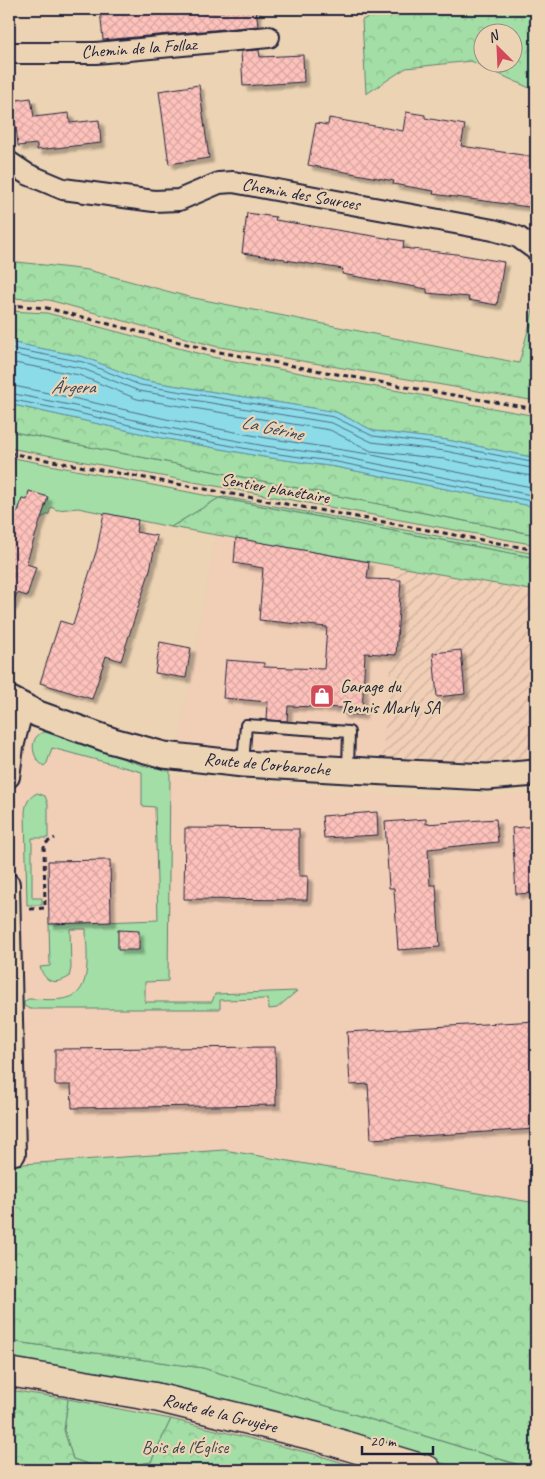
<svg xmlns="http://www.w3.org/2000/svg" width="545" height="1479" font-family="Caveat,sans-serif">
<defs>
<pattern id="industrial-furrows" width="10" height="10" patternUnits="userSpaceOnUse" patternTransform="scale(1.25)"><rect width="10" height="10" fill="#f1ceb6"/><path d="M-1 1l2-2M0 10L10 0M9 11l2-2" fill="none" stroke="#ceb19d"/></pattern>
<pattern id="forest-crowns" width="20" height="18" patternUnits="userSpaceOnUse" patternTransform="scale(1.25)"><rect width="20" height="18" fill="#a2dea5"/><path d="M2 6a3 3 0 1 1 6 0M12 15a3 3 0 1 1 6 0" fill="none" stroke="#8bbe8f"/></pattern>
<pattern id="building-cross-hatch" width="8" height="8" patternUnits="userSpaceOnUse" patternTransform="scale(1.25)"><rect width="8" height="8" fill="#fec2bb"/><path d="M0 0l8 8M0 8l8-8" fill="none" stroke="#d9a6a2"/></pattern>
<filter id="shadow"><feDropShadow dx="4.5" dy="4.5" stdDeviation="1" flood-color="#0004"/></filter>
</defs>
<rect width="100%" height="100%" fill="#ecd3b4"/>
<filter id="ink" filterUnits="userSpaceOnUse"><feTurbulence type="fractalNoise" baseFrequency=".02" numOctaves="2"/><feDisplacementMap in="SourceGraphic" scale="10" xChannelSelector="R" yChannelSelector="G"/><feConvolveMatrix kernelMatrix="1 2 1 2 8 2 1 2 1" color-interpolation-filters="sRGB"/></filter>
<g filter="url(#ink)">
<g fill="#f1ceb6">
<polygon points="216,535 398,567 382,762 179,743"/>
<polygon points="9,720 47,741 173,777 440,799 536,794 536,1203 224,1150 9,1165"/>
</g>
<polygon fill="url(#industrial-furrows)" points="398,567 536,591 536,761 382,762"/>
<g fill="#a2dea5" stroke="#628070">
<polygon points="536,296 536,324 529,327"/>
<polygon points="9,431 536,535 536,545 9,448"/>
<polygon points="9,457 219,498 224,497 536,554 536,558 219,498 171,527 78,508 57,510 51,507 49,514 41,518 45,506 22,499 13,526 11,510 9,509"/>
<path d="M45 732 142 765 170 771 168 981 145 982V1002H212L215 994 297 991 277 1008 269 1009 268 999 220 1000V1009H30L24 1006V1002L28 999C41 999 55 1001 67 998 94 993 86 949 86 929H70L71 968 69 977C55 985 45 983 40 967L50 966 49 924 158 920 155 807 142 806V772L52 748 47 763 44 766C31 759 28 735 45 732Z"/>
<path d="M37 793 45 796 48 804V838H32V898H42V905H27L25 812C26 803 28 798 37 793Z"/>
<polygon points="9,1341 203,1368 493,1457 533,1470 465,1470 298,1420 9,1361"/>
<polygon points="68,1399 171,1419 151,1462 105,1470 73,1459 64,1430"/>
</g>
<g fill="url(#forest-crowns)" stroke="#628070" fill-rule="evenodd">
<path d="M387 9H536V91L471 61 406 68 366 94 362 20ZM512 32V62H482V32Z"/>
<polygon points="9,261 88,270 189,297 519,363 529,327 536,324 536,401 214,346 49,300 9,298"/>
<polygon points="9,311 47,313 212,357 536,416 536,458 447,440 374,431 336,412 141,380 84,357 9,342"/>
<polygon points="9,404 162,438 264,457 336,467 536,507 536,535 9,431"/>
<polygon points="219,498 536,558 536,591 171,527"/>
<polygon points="224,1150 536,1203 536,1470 203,1368 9,1341 9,1165"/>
<polygon points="9,1390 68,1399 64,1430 73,1459 105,1470 9,1470"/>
<polygon points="171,1419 314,1454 367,1470 111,1470 151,1462"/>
</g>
<polygon fill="#8cdbe9" stroke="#6291a3" points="9,342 84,357 141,380 336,412 374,431 447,440 536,458 536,507 336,467 264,457 162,438 9,404"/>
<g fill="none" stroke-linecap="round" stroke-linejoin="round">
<g stroke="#4c6c81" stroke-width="1">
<polyline points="9,348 83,362 140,385 334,417 373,436 446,445 536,463"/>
<polyline points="9,354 81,368 139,391 332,423 372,442 445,451 536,469"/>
<polyline points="9,362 79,375 137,399 330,430 371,451 444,459 536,477"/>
<polyline points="9,385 77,399 166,419 267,438 368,454 371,453 372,455 536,488"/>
<polyline points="9,393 75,406 164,427 265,446 338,456 536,496"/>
<polyline points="9,399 74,412 163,433 264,452 337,462 536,502"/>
</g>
</g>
<g fill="url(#building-cross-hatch)" stroke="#22223b" filter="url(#shadow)">
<polygon points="100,9 138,9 139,13 187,9 204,9 204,13 239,9 256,9 258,26 103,40"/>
<polygon points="259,50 260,57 303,55 304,82 243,86 241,51"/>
<polygon points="199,85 209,158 169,164 159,91"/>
<polygon points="31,98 34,117 69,113 70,123 99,120 101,143 37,150 37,144 18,146 16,126 9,127 9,101"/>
<polygon points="406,112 425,115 425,118 465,125 461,146 536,157 536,208 433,194 434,191 393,184 394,181 308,165 316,123 328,125 329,118 403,131"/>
<polygon points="247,213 276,217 275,220 404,241 403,248 456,254 504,262 497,305 468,300 469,297 427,293 427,289 342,274 343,269 285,260 285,259 242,253"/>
<polygon points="29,491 48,497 26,564 36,567 27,596 17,593 12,606 9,605 9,509 18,512 22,499 27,500"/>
<polygon points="104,513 138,520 136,532 157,536 150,570 121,661 106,656 92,699 40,683 60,621 73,625 97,549"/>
<polygon points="236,538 369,562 367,579 401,580 396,655 365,653 362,715 342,714 342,708 288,706 287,721 267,720 268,702 223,698 226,660 264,663 264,667 324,669 327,627 259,620 263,568 234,563"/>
<polygon points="160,642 191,648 186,678 155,673"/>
<polygon points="461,650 465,694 437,697 433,653"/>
<polygon points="377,812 378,835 324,838 322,816"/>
<polygon points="426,819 426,824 496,819 498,842 428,849 430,885 436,885 440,947 398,950 394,888 389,888 385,822"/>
<polygon points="536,826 536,893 516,894 512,828"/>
<polygon points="185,828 299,829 299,876 308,876 307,900 184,899"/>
<polygon points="110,860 111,922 49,924 48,861"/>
<polygon points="118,930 139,931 139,950 118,950"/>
<polygon points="536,1021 536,1129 371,1139 368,1084 350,1085 347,1032"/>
<polygon points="275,1047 276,1105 72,1108 71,1085 55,1085 55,1049"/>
</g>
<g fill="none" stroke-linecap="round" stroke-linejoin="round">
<defs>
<polyline id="service" points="243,764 246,725 349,732 348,769"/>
<g id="minor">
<polyline points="9,53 96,53 269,37"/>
<polyline points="9,162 27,174 63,189 154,201 179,200 219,183 233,182 493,230 518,237 536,250"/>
<polyline points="9,777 13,747 23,707"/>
<polyline points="9,884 15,1154 9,1155"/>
</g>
<polyline id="tertiary" points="9,699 38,714 113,741 164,755 243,764 348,770 487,777 536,773"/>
<polyline id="secondary" points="9,1372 155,1397 318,1437 427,1470"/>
</defs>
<use href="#service" stroke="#22223b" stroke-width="14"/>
<use href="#minor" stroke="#22223b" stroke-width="24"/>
<use href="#tertiary" stroke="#22223b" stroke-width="29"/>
<use href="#secondary" stroke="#22223b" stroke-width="31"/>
<g stroke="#22223b" stroke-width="3" stroke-dasharray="5 4" stroke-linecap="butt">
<polyline points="9,305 47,308 214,351 406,387 536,409"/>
<polyline points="9,453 536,550"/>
<polyline points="30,909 45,908 44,844 55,838"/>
</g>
<use href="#service" stroke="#ecd3b4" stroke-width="10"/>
<use href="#minor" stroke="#ecd3b4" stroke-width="20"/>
<use href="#tertiary" stroke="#ecd3b4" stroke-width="25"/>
<use href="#secondary" stroke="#ecd3b4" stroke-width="28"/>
</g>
</g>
<defs>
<symbol id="shop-square" viewBox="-11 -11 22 22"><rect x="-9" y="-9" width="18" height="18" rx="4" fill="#d1495b" stroke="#ecd3b4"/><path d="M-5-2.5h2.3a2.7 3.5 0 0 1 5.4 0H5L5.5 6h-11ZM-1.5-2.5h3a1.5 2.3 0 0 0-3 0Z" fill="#fff"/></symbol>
</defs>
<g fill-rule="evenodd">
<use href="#shop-square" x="308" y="682" width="28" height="28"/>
</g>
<g text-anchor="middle" stroke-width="4.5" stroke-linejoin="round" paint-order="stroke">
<g font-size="18" fill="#22223b" stroke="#ecd3b4">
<text transform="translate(139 48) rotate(-4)" y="6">Chemin de la Follaz</text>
<text transform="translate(301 194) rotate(10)" y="6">Chemin des Sources</text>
<text transform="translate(275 488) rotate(10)" y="6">Sentier planétaire</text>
<text transform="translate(267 764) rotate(5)" y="6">Route de Corbaroche</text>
<text transform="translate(220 1413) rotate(14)" y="6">Route de la Gruyère</text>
</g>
<g font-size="18" fill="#22223b" stroke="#ecd3b4" text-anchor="start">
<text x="340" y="692">Garage du<tspan x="340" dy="21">Tennis Marly SA</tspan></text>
</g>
<g font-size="18" fill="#3c4850" stroke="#ecd3b4">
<text x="185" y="1453">Bois de l'Église</text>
</g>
<g font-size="19" font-style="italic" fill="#37475e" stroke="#ecd3b4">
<text x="73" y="393">Ärgera</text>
<text transform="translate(272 427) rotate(12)" y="7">La Gérine</text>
</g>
</g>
<rect width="545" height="1479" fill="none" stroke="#ecd3b4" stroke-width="30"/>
<rect x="15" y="15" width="515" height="1449" fill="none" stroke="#22223b" stroke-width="2" filter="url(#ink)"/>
<g transform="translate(498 48) rotate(336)"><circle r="24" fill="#ecd3b4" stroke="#9b8c84"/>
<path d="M0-4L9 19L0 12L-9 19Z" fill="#d1495b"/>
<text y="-8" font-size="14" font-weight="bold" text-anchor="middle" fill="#22223b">N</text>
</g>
<path d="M362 1446v8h71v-8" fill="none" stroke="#22223b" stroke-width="2.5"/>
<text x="370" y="1446" font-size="15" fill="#22223b" stroke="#ecd3b4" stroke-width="4" paint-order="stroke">20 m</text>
</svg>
